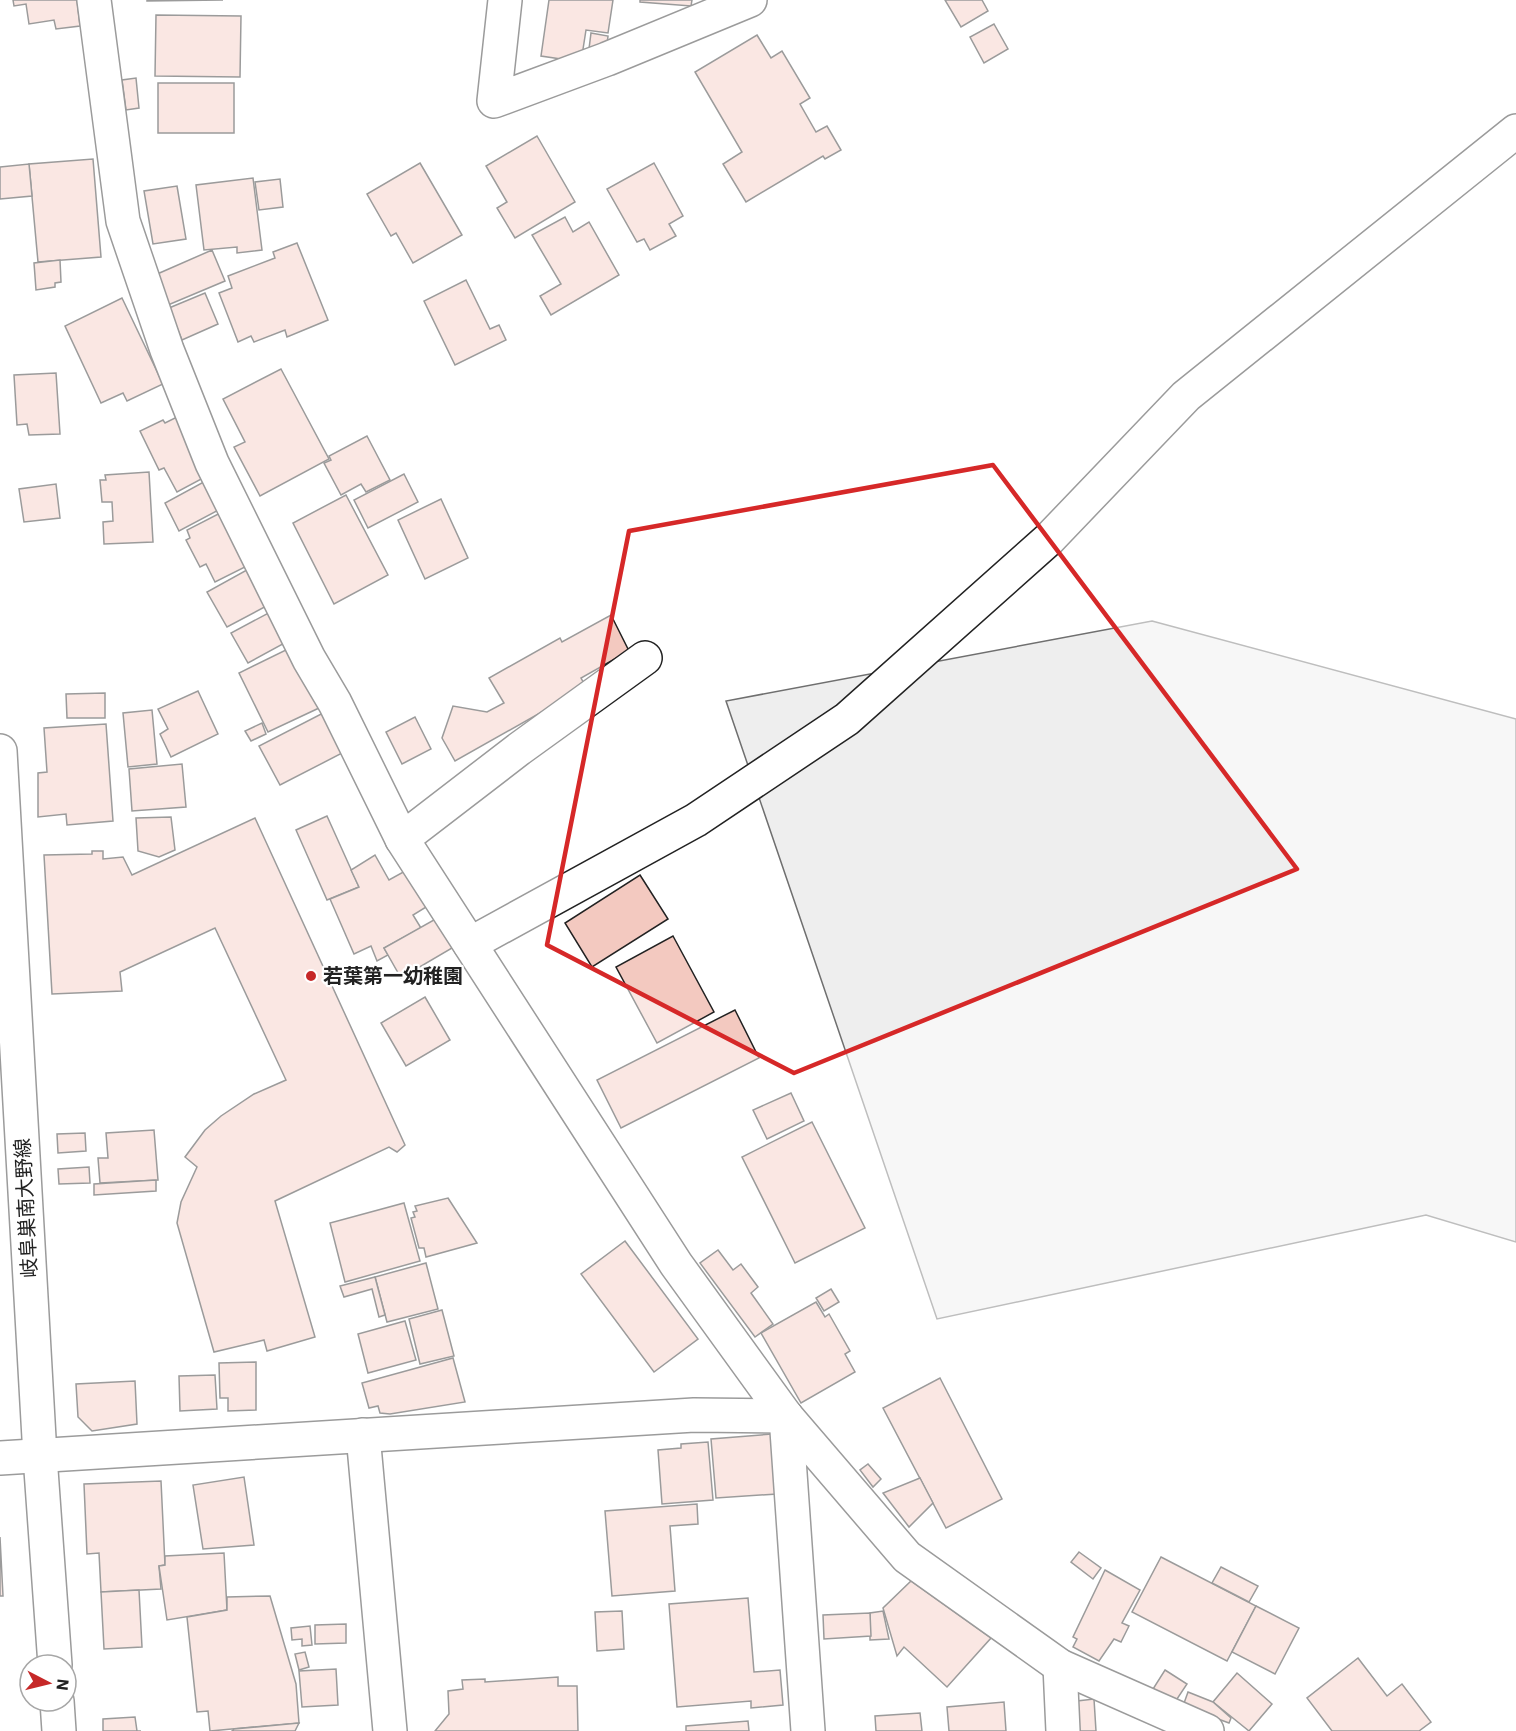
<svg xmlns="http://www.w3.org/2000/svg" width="1516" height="1731" font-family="'IBM Plex Sans','Noto Sans JP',sans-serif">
<rect width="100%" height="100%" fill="#fff"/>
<polygon fill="#eee" stroke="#6f6f6f" stroke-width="1.5" points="1152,621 1516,719 1516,1242 1426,1215 937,1319 726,701"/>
<g fill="#f3c9c0" stroke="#222" stroke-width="1.5">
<polygon points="13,0 77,0 80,26 56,29 54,20 29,24 26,4 14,6"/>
<polygon points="147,0 223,0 147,1"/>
<polygon points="549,0 613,0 608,33 586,30 581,62 541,56"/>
<polygon points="640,0 692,0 691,6 640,2"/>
<polygon points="945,0 982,0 988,11 961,27"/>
<polygon points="156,15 241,16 240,77 155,76"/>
<polygon points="994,24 1008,49 984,63 970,37"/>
<polygon points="591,33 608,36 606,52 589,49"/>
<polygon points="757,35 771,58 782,51 810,98 800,104 816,132 827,126 841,150 825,159 823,156 746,202 723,164 742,152 695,72"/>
<polygon points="136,78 139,108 126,110 122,80"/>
<rect x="158" y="83" width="76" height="50"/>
<polygon points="537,136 575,202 515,238 497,208 507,202 486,166"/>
<polygon points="93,159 101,257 38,262 29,164"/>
<polygon points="420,163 462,235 413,263 396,233 391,236 367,194"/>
<polygon points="654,163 683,216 669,224 676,236 650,250 644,239 637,242 607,189"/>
<polygon points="29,164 32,196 0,199 0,167"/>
<polygon points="253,178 262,250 237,253 237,247 204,250 196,185"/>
<polygon points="280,179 283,207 259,210 255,182"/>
<polygon points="177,186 186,239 153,244 144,191"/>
<polygon points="565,217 573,232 589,222 619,275 551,315 540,296 561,284 532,235"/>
<polygon points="297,243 328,320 287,337 285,330 254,342 251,336 238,342 219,293 232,288 228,276 275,258 273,252"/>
<polygon points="212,250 225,281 168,305 155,275"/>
<polygon points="60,260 61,282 55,283 55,287 36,290 34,263"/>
<polygon points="466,280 490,329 499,325 506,340 455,365 424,301"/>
<polygon points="205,293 218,324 182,340 169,308"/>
<polygon points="122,298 163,384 127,401 123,393 101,403 65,326"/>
<polygon points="281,369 329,459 260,496 234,447 245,442 223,399"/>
<polygon points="56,373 60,434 29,435 27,424 17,425 14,375"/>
<polygon points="177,417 207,476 177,492 164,468 159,470 140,431 163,420 165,423"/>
<polygon points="367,436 390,480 366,492 361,484 341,495 324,463 331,460 329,456"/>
<polygon points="149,472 153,542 104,544 103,522 113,521 112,502 102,502 100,480 106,480 105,475"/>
<polygon points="404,474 418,502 368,528 354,500"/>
<polygon points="211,478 226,506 179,531 165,503"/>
<polygon points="56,484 60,518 24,522 19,489"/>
<polygon points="346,495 388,575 334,604 293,523"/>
<polygon points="441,499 468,558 425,579 398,520"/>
<polygon points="226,510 253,563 215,582 206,564 200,567 186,540 190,538 187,530"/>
<polygon points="254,566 274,602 227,627 207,592"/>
<polygon points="276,609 292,639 248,663 231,633"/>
<polygon points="611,615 629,651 581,678 586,687 455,761 442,738 453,706 487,712 504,703 489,678 560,638 562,642"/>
<polygon points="294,646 319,708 268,732 239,673"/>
<polygon points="198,691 218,734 171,757 160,734 168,729 158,709"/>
<polygon points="105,693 105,718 67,718 66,694"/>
<polygon points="152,710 157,764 128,767 123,713"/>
<polygon points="327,711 348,750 280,785 259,746"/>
<polygon points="415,717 431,749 402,764 386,732"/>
<polygon points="262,723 266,734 251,741 245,731"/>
<polygon points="106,724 113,821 67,825 66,814 38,817 38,773 47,772 44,728"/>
<polygon points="182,764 186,807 132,811 129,769"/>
<polygon points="327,816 359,887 327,900 296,830"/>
<polygon points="171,817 175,850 159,857 138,851 136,818"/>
<polygon points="255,818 405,1145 397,1152 389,1147 275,1201 315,1337 267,1351 264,1340 214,1352 177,1223 181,1202 197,1167 185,1157 205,1130 221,1116 254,1094 286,1080 215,928 120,972 122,991 52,994 44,855 92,854 92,851 103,851 103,859 123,857 132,875"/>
<polygon points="375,855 389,880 416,865 436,901 413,915 421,928 384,948 388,955 377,961 371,946 354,954 330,899 359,887 351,870"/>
<polygon points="640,875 668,919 592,967 565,923"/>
<polygon points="448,912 464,941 401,978 384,948"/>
<polygon points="673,936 714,1012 657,1043 616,967"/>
<polygon points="425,997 450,1040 406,1066 381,1023"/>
<polygon points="735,1010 759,1058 621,1128 597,1080"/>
<polygon points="791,1093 804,1121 767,1139 753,1110"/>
<polygon points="812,1122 865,1228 795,1263 742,1157"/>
<polygon points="154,1130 158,1180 100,1183 98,1158 108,1158 106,1133"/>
<polygon points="85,1133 86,1151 58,1153 57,1134"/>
<polygon points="89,1167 90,1183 59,1184 58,1169"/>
<polygon points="156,1180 156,1191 94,1195 94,1184"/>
<polygon points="448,1198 477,1243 426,1257 424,1248 419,1248 411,1218 415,1217 413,1212 417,1211 415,1206"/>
<polygon points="404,1203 420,1261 345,1282 330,1223"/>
<polygon points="625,1241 698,1339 654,1372 581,1274"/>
<polygon points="718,1250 733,1270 741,1264 758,1287 751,1293 773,1324 755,1337 700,1263"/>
<polygon points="426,1263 438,1309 387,1322 375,1277"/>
<polygon points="375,1277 385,1315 379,1317 372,1289 344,1297 340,1286"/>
<polygon points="831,1289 839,1302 824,1311 816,1298"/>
<polygon points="816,1302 825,1317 829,1314 850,1351 845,1354 855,1372 801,1403 761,1333"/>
<polygon points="442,1310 454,1356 420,1364 409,1319"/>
<polygon points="405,1321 416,1360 368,1373 358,1334"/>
<polygon points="453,1358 465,1402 390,1414 380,1413 378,1406 369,1408 362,1383"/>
<polygon points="256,1362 256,1410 228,1411 228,1398 220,1398 219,1363"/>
<polygon points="215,1375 217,1409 180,1411 179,1376"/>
<polygon points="940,1378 1002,1499 946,1528 883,1408"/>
<polygon points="135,1381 137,1424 92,1431 78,1417 76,1384"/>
<polygon points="772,1434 777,1494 716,1498 711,1439"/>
<polygon points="708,1442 713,1500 662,1504 658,1450 681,1448 681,1444"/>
<polygon points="868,1464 881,1479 873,1487 860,1470"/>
<polygon points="244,1477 254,1545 203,1549 193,1485"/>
<polygon points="920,1478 933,1503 909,1527 883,1493"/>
<polygon points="161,1481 165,1565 159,1566 161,1589 101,1592 99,1553 87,1554 84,1484"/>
<polygon points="697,1504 698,1524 670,1526 675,1591 612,1596 605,1511"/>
<polygon points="0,1537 3,1596 0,1596"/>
<polygon points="1079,1552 1101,1568 1093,1579 1071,1562"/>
<polygon points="224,1553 227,1610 167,1620 159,1566 165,1565 165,1556"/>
<polygon points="1161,1557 1256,1606 1227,1661 1132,1612"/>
<polygon points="1221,1567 1258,1586 1249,1602 1212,1583"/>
<polygon points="1105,1570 1140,1590 1122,1623 1129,1626 1121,1642 1114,1639 1099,1661 1073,1647 1077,1639 1073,1637"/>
<polygon points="911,1581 991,1638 947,1687 904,1647 897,1656 883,1608"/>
<polygon points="139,1590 142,1647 104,1649 101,1592"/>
<polygon points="270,1596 296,1684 299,1723 210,1731 208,1711 197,1712 187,1617 227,1610 227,1597"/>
<polygon points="748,1598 754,1672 780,1670 783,1705 751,1708 751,1701 677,1707 669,1604"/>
<polygon points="1256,1606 1299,1628 1275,1674 1232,1652"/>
<polygon points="622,1611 624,1649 597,1651 595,1612"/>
<polygon points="883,1611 889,1639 870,1640 870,1613"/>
<polygon points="870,1613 871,1636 824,1639 823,1615"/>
<polygon points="346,1624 346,1643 315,1644 315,1625"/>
<polygon points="310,1626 312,1645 302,1646 302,1639 292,1640 291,1628"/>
<polygon points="305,1652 309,1667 299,1670 295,1654"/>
<polygon points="1358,1658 1387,1696 1402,1684 1431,1722 1419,1731 1332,1731 1307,1698"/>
<polygon points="336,1669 338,1705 302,1707 299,1671"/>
<polygon points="1165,1670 1187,1684 1175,1702 1153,1689"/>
<polygon points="1237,1673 1272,1704 1249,1731 1213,1702"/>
<polygon points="558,1677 558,1686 577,1686 578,1731 435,1731 449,1714 448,1691 463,1689 462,1680 485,1679 485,1682"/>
<polygon points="1188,1692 1213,1702 1231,1718 1229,1723 1183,1706"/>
<polygon points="1094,1699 1096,1731 1079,1731 1077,1701"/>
<polygon points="1004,1702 1006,1731 949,1731 947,1707"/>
<polygon points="920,1713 922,1731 876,1731 875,1716"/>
<polygon points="135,1717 137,1731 141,1731 103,1731 103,1719"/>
<polygon points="748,1721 749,1731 686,1731 686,1726"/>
<polygon points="299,1723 295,1731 232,1731 234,1729"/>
</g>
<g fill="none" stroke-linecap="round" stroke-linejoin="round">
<defs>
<g id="street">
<polyline points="94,0 123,221 167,350 212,463 309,659 335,703 402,839 676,1264 786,1416 907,1557 1060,1666 1207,1731"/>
<polyline points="505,0 494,101 607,59 750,0"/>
<polyline points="402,839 519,749 645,658"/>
<polyline points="470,944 696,820 847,719 1049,539 1186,396 1516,131"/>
<polyline points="786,1416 808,1731"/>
<polyline points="363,1435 390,1731"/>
<polyline points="0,1458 694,1415 786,1416"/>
<polyline points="1060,1666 1063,1731"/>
</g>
<g id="primary">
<polyline points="0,751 40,1456 55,1665"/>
<polyline points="57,1701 59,1731"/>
</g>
</defs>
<use href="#street" stroke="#222" stroke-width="36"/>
<use href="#primary" stroke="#222" stroke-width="36"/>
<use href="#street" stroke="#fff" stroke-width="33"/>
<use href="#primary" stroke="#fff" stroke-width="33"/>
</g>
<path d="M0 0H1516V1731H0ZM993 465 1297 869 794 1073 547 945 629 531Z" fill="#fff" fill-opacity=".55" fill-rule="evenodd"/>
<path fill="none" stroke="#d62828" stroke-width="4.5" stroke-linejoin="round" d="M993 465 1297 869 794 1073 547 945 629 531Z"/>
<circle fill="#c62828" stroke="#fff" stroke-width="2" cx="311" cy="976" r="6"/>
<g text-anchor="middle" stroke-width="4.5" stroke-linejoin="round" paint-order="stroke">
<g font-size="20" font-weight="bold" fill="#222" stroke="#fff" text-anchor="start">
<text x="323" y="983">若葉第一幼稚園</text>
</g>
<g font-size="20" fill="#222" stroke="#fff">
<text transform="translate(26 1208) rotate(-93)" y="7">岐阜巣南大野線</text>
</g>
</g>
<g transform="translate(48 1683) rotate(97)"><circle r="28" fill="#ffffff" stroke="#a7a7a7" stroke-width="1.5"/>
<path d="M0-4.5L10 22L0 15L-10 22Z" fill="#c62828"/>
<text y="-9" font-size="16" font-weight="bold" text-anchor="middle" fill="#222222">N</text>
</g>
</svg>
